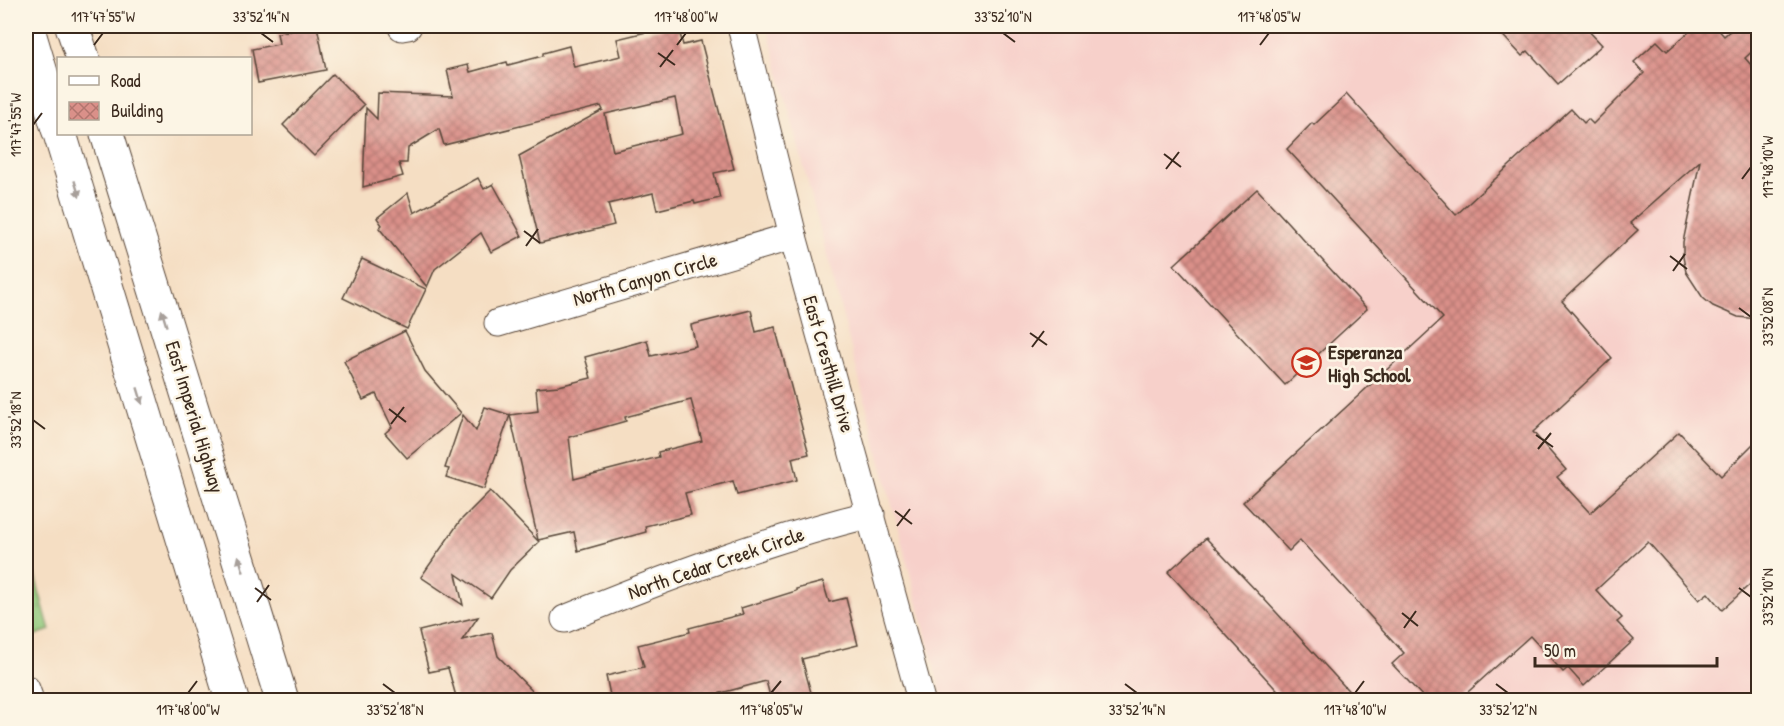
<svg xmlns="http://www.w3.org/2000/svg" width="1784" height="726" font-family="'Patrick Hand',sans-serif">
<defs>
<pattern id="grass-tufts" width="24" height="20" patternUnits="userSpaceOnUse" patternTransform="scale(1.5)"><rect width="24" height="20" fill="#91c87b"/><path d="M3 7l-1-3M5 7V3M7 7l1-3M15 17l-1-3M17 17v-4M19 17l1-3" fill="none" stroke="#78a364"/></pattern>
<pattern id="building-cross-hatch" width="8" height="8" patternUnits="userSpaceOnUse" patternTransform="scale(1.5)"><rect width="8" height="8" fill="#da9089"/><path d="M0 0l8 8M0 8l8-8" fill="none" stroke="#b2766f"/></pattern>
</defs>
<rect width="100%" height="100%" fill="#fcf5e5"/>
<filter id="ink" filterUnits="userSpaceOnUse"><feTurbulence type="fractalNoise" baseFrequency=".0167" numOctaves="2"/><feDisplacementMap in="SourceGraphic" scale="12" xChannelSelector="R" yChannelSelector="G"/><feConvolveMatrix kernelMatrix="1 2 1 2 8 2 1 2 1" color-interpolation-filters="sRGB"/></filter>
<filter id="wash" filterUnits="userSpaceOnUse"><feTurbulence type="fractalNoise" baseFrequency=".008" numOctaves="4" result="noise"/><feDisplacementMap in="SourceGraphic" scale="24" xChannelSelector="R" yChannelSelector="G"/><feGaussianBlur stdDeviation="1.35" result="paint"/><feColorMatrix in="noise" values="0 0 0 0 0 0 0 0 0 0 0 0 0 0 0 0 0 1.4 0 .05"/><feComposite in="paint" operator="in"/></filter>
<g filter="url(#wash)">
<rect width="100%" height="100%" fill="#f5dec3"/>
<polygon fill="#f7d0ca" points="767,26 1758,26 1758,700 943,700"/>
<polygon fill="url(#grass-tufts)" stroke="#66794c" stroke-width="1.5" points="26,545 50,630 27,638 26,635"/>
<g id="blocks">
<g fill="url(#building-cross-hatch)" fill-rule="evenodd">
<polygon points="317,26 326,70 258,83 252,49 279,44 277,33"/>
<path d="M671 26H678L683 45 701 41 734 169 714 173 720 198 695 204 694 201 657 210 653 193 608 204 614 225 540 243 519 156 603 110 601 106 444 145 439 129 408 148 407 163H399L403 176 363 187 366 108 377 119 378 93 453 96 447 70 468 65 470 72 507 62 508 65 543 56V53L569 46 574 67 621 56 617 39ZM675 98 682 134 613 151 605 114Z"/>
<polygon points="1494,26 1584,26 1602,45 1558,84 1528,51 1522,56"/>
<polygon points="1696,26 1715,26 1724,36 1736,26 1751,26 1758,34 1758,46 1745,58 1758,73 1758,319 1738,317 1713,306 1703,298 1686,272 1683,257 1683,242 1700,161 1630,223 1638,230 1562,301 1612,358 1533,432 1566,470 1557,477 1590,513 1679,432 1721,476 1758,439 1758,577 1722,610 1708,593 1699,600 1648,542 1596,590 1622,618 1617,622 1634,640 1584,686 1568,668 1563,672 1530,636 1459,700 1426,700 1392,664 1404,653 1300,540 1289,551 1243,502 1443,318 1287,149 1312,123 1314,125 1347,94 1456,215 1571,109 1584,123 1588,119 1593,124 1644,73 1634,62 1657,41 1667,51"/>
<polygon points="333,74 364,105 314,156 283,125"/>
<polygon points="478,178 484,189 493,184 522,236 491,252 481,233 435,269 427,287 379,228 382,225 377,218 408,193 414,213"/>
<polygon points="1257,189 1367,309 1285,385 1174,265"/>
<polygon points="362,259 426,289 407,329 343,298"/>
<path d="M751 310 756 332 775 327 809 454 792 458 797 480 737 495 733 481 685 493 691 515 645 526 646 532 578 551 574 532 538 540 510 415 484 489 446 477 449 469 445 468 463 415 476 431 485 407 510 415 538 411 536 388 559 386 591 378 585 357 647 340 651 356 696 346 691 325ZM691 400 702 441 658 452 659 457 574 479 569 437 626 421 625 417Z"/>
<polygon points="405,331 425,371 461,413 407,458 385,433 392,427 376,394 363,400 344,361"/>
<polygon points="490,491 539,542 510,570 491,598 456,574 463,605 421,577 460,521"/>
<polygon points="1206,538 1264,599 1357,700 1286,700 1168,572"/>
<polygon points="823,582 829,602 846,598 858,645 802,659 813,700 771,700 766,681 695,700 611,700 606,676 644,667 638,645 690,632 689,628 743,614 741,608 796,591 796,589"/>
<polygon points="478,617 462,640 492,633 498,656 541,700 457,700 448,668 429,672 419,631"/>
</g>
</g>
</g>
<g filter="url(#ink)">
<use href="#blocks" fill-opacity="0" stroke="#574537" stroke-width="1.5"/>
<g fill="none" stroke-linecap="round" stroke-linejoin="round">
<defs>
<g id="street">
<polyline points="741,26 793,236 921,700"/>
<polyline points="402,27 408,26"/>
<polyline points="498,323 793,236"/>
<path d="M565 619C666 577 764 541 871 514"/>
<polyline points="26,689 30,700"/>
</g>
<g id="highway">
<polyline points="27,26 58,129"/>
<polyline points="72,26 83,58"/>
<polyline points="60,134 232,700"/>
<polyline points="107,134 282,700"/>
</g>
</defs>
<use href="#street" stroke="#574537" stroke-width="29"/>
<use href="#highway" stroke="#574537" stroke-width="35"/>
<use href="#street" stroke="#fff" stroke-width="27"/>
<use href="#highway" stroke="#fff" stroke-width="33"/>
</g>
<defs><path id="oneway-solid" d="M-6-.8H1V-3.2L6.5 0L1 3.2V.8H-6Z" transform="scale(1.5)"/></defs>
<g fill="#a79f9a">
<use href="#oneway-solid" transform="translate(77 189) rotate(73)"/>
<use href="#oneway-solid" transform="translate(164 318) rotate(-107)"/>
<use href="#oneway-solid" transform="translate(140 396) rotate(73)"/>
<use href="#oneway-solid" transform="translate(241 564) rotate(-107)"/>
</g>
</g>
<path fill="none" stroke="#3b2a1e" stroke-width="2" d="M261 33 273 42M1003 33 1015 42M94 45 103 33M677 45 686 33M1260 45 1269 33M658 53 675 65M660 67 673 50M33 125 42 113M1164 154 1181 167M1166 169 1179 152M1742 179 1751 167M524 231 540 243M526 246 538 229M1670 256 1687 269M1673 271 1685 254M1739 308 1751 317M1030 333 1047 345M1032 347 1044 331M389 409 406 422M33 420 45 429M391 424 404 407M1536 435 1553 447M1538 449 1551 433M895 511 912 524M897 526 910 509M255 588 271 600M1739 588 1751 597M257 602 269 585M1402 613 1418 626M1404 628 1416 611M383 684 395 693M1125 684 1137 693M1496 684 1508 693M188 693 197 681M771 693 781 681M1355 693 1364 681"/>
<defs>
<symbol id="school-ring" viewBox="-11 -11 22 22"><circle r="9.5" fill="#fcf5e5" stroke="#c8321e" stroke-width="1.5"/><path d="M0-5L7-2L0 1L-7-2ZM-4 1L0 2.5L4 1V4Q0 6-4 4Z" fill="#c8321e"/></symbol>
</defs>
<g fill-rule="evenodd">
<use href="#school-ring" x="1290" y="346" width="33" height="33"/>
</g>
<g text-anchor="middle" stroke-width="5" stroke-linejoin="round" paint-order="stroke">
<g font-size="20" fill="#3b2a1e" stroke="#fcf5e5">
<text transform="translate(645 279) rotate(-16)" y="7">North Canyon Circle</text>
<text transform="translate(829 364) rotate(74)" y="7">East Cresthill Drive</text>
<text transform="translate(195 417) rotate(73)" y="7">East Imperial Highway</text>
<text transform="translate(716 563) rotate(-19)" y="7">North Cedar Creek Circle</text>
</g>
<g font-size="20" font-weight="bold" fill="#3b2a1e" stroke="#fcf5e5" text-anchor="start">
<text x="1328" y="359">Esperanza<tspan x="1328" dy="23">High School</tspan></text>
</g>
</g>
<rect width="1784" height="726" fill="none" stroke="#fcf5e5" stroke-width="66"/>
<rect x="57" y="57" width="195" height="78" fill="#fcf5e5" stroke="#afa495" stroke-width="1.5"/>
<rect x="69" y="76" width="30" height="9" fill="#ffffff" stroke="#afa495" stroke-width="1.5"/>
<text x="111" y="87" font-size="18" fill="#3b2a1e">Road</text>
<rect x="69" y="102" width="30" height="18" fill="url(#building-cross-hatch)" stroke="#afa495" stroke-width="1.5"/>
<text x="111" y="117" font-size="18" fill="#3b2a1e">Building</text>
<path d="M1535 657v9h182v-9" fill="none" stroke="#3b2a1e" stroke-width="3"/>
<text x="1544" y="657" font-size="18" fill="#3b2a1e" stroke="#fcf5e5" stroke-width="4.5" paint-order="stroke">50 m</text>
<rect x="33" y="33" width="1718" height="660" fill="none" stroke="#3b2a1e" stroke-width="2"/>
<g font-size="15" text-anchor="middle" fill="#3b2a1e">
<text x="103" y="22">117°47'55"W</text>
<text x="261" y="22">33°52'14"N</text>
<text x="686" y="22">117°48'00"W</text>
<text x="1003" y="22">33°52'10"N</text>
<text x="1269" y="22">117°48'05"W</text>
<text transform="translate(16 125) rotate(-90)" y="5">117°47'55"W</text>
<text transform="translate(1768 167) rotate(-90)" y="5">117°48'10"W</text>
<text transform="translate(1768 317) rotate(-90)" y="5">33°52'08"N</text>
<text transform="translate(16 420) rotate(-90)" y="5">33°52'18"N</text>
<text transform="translate(1768 597) rotate(-90)" y="5">33°52'10"N</text>
<text x="188" y="715">117°48'00"W</text>
<text x="395" y="715">33°52'18"N</text>
<text x="771" y="715">117°48'05"W</text>
<text x="1137" y="715">33°52'14"N</text>
<text x="1355" y="715">117°48'10"W</text>
<text x="1508" y="715">33°52'12"N</text>
</g>
</svg>
